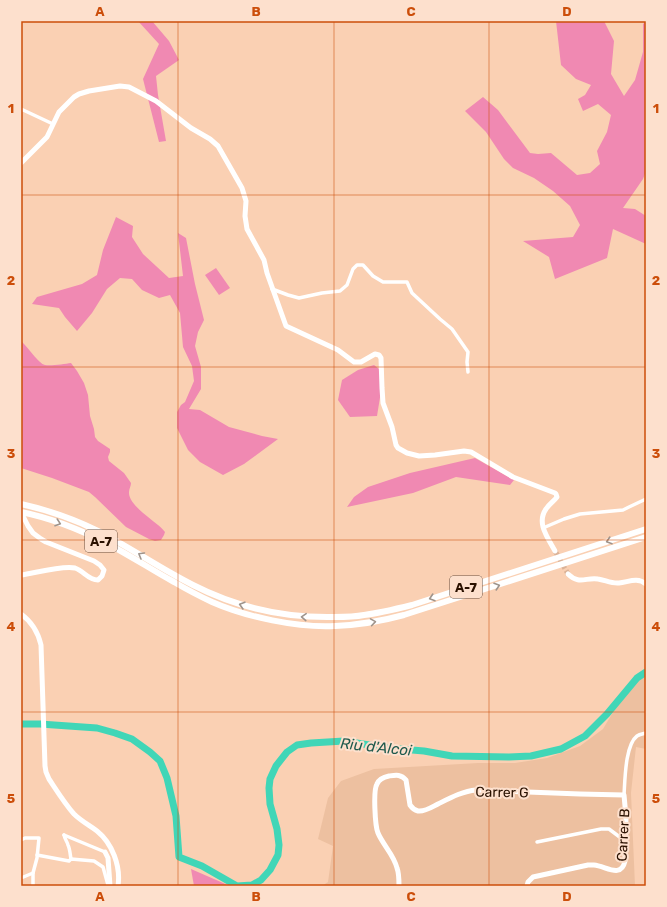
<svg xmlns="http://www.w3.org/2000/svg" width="667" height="907" font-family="Rubik,sans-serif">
<rect width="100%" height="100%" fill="#fad0b3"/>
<polygon fill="#edc0a0" points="635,675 646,677 646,749 636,747 631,793 635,886 322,886 328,882 333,846 318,839 328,798 341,781 374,769 478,763 515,763 547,758 580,746 603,729"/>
<g fill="#f089b2">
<polygon points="138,21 152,21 169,41 179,60 156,76 158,95 166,141 159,142 143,79 159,44"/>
<polygon points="556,21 604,21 614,41 611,74 624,96 635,80 643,52 643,24 646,21 646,171 643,179 623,208 635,209 646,216 646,244 613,229 607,258 555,279 549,257 523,241 573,237 580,225 570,206 553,191 534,178 513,168 504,159 486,132 465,111 483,97 498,110 530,153 538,154 551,153 577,175 590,173 600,164 597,151 607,132 611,115 598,104 583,111 578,99 585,95 591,85 576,79 561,65"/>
<polygon points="116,217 133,226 132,237 143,254 169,278 183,276 178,233 186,238 195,284 204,320 198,332 195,346 201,367 201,389 189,409 200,410 229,427 262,436 278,439 244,464 223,475 200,462 188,450 177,428 177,412 181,405 185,402 194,381 192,366 183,347 180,313 170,295 159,298 142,290 132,279 120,278 107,289 92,313 77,331 65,317 59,308 32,304 37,297 82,284 97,275 103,250"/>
<polygon points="216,268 230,288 219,295 205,275"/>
<path d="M21 341C27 346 39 364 45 365 51 366 65 364 71 363L77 371 84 383 88 395 90 416 94 429 95 437 98 441 110 449V452L108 457 109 461 124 473 131 483C131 486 129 489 129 492 128 504 150 518 158 525 161 527 163 530 165 532L164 535 161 540 155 541 149 539 126 527 95 497 89 492 52 478 21 468Z"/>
<polygon points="374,365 384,373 377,416 350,417 338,400 342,380 358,370"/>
<polygon points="475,458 514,480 510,485 456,477 413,493 347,507 354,497 368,487 410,473"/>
<polygon points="191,869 230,886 194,886"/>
</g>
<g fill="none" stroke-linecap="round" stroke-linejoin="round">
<polyline stroke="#40d6b7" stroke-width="7" points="21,724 40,724 97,728 115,733 132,739 150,752 160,761 167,778 176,816 179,857 202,866 237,886 252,885 261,880 270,870 278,855 279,845 277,829 270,804 269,788 270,779 276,766 287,752 297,745 311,743 344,741 388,748 424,751 452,756 509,757 531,756 561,749 585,736 607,714 637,678 646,672"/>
<polyline stroke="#dbb398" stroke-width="5" stroke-dasharray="5 2.5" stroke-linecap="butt" points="555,551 568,574"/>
<g stroke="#fff" stroke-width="3.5">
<polyline points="21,109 53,124"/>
<polyline points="272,289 288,295 299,298 322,293 340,291 347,285 353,269 357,265 363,265 373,276 383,282 407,282 412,293 440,319 452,329 468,352 467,362 468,372"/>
<polyline points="543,528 564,519 580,514 623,510 629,507 646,499"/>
<path d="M624 795C625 781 625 745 637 736 640 734 643 734 646 733"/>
<polyline points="64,835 105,852"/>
<path d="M64 835C65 840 67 841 68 845 70 849 70 854 71 859"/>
<polyline points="21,840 25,838 39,838 37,858 33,873 33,886"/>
<polyline points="537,842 601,829 609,829 625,841"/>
<polyline points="37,855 69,861 71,859 94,861 103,867 108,885"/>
<polyline points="21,878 33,873"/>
</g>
<g stroke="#fff" stroke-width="5">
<path d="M21 163 47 137 59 112 74 97 79 94 89 91 120 86 129 87 156 101 191 128 210 139 218 146 242 188 246 201 245 216 247 229 264 260 267 273 286 326 338 350 354 362H361L375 354 379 355 381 358 382 388 383 403 392 427 396 445 398 448 407 453 419 456 435 455 464 451 471 452 513 477 555 493 556 494 557 497C554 501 549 504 546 509 536 523 548 538 555 551"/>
<path d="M21 512 28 526 33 533 41 539 46 542 94 561 100 565 104 570 102 576 98 580C88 580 84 571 75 568 63 565 35 573 21 575"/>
<path d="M568 574C579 585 586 577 598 579 605 580 612 584 619 583 629 582 637 577 646 584"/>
<path d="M21 614C32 622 38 632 41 645L45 766 46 772 49 779C57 791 65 804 74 814 81 821 89 825 97 831 112 843 121 866 118 886"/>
<polyline points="105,852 108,858 110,886"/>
<path d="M399 886C399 880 399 873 397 868 394 855 383 845 378 833 375 826 373 790 377 784 379 779 384 777 389 776 396 775 401 774 406 780L410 805C412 808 414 810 418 811 425 812 432 807 438 804 450 798 463 791 476 790L580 794 624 795 626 817 625 861C621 879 606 866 594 865 592 865 590 865 588 865L533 877 528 882 527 886"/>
</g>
<g stroke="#fff" stroke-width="6">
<path d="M21 504C48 510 74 519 98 531 131 548 161 569 193 585 238 608 284 618 334 617 344 617 354 617 364 615 380 613 396 609 412 605L646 529"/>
<path d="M21 512C51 518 81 530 108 544 131 556 152 570 174 582 186 589 199 596 212 602 246 617 298 628 335 626 359 625 382 621 404 615L646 537"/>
</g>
</g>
<defs><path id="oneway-chevron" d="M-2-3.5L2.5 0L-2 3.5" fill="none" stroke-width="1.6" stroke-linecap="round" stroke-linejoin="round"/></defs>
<g stroke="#9f948c">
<use href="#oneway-chevron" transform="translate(58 523) rotate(19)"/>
<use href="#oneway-chevron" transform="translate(609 541) rotate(162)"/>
<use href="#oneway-chevron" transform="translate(141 555) rotate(-150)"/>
<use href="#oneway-chevron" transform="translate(497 586) rotate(-18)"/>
<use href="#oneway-chevron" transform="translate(432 598) rotate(162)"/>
<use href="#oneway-chevron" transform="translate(242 605) rotate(-164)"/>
<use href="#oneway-chevron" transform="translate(304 617) rotate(-177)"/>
<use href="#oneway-chevron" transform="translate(373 622) rotate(-9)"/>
</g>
<path fill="none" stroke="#cc4e0a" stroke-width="1" stroke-opacity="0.55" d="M178 21V886M334 21V886M489 21V886M21 195H646M21 367H646M21 540H646M21 712H646"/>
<g text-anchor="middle" stroke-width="4" stroke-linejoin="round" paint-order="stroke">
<g fill="#fde0cd" stroke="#694f3e" stroke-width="1">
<rect x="85" y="530" width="32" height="22" rx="3"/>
<rect x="450" y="576" width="32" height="22" rx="3"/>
</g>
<g font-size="13" font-weight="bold" fill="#2a1100">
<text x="101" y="546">A-7</text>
<text x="466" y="592">A-7</text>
</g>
<g font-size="14" fill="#2a1100" stroke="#fde0cd">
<text transform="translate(502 792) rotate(1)" y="5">Carrer G</text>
<text transform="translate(623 835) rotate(-87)" y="5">Carrer B</text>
</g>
<g font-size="15" font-style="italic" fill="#1f5a4d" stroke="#fde0cd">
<text transform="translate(376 747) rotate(6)" y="5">Riu d'Alcoi</text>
</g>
</g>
<rect width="667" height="907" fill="none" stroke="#fde0cd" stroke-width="44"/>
<rect x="22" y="22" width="623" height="863" fill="none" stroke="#cc4e0a" stroke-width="1.5"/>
<g font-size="13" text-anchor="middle" font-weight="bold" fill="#cc4e0a">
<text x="100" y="16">A</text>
<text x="256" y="16">B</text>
<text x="411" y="16">C</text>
<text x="567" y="16">D</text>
<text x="11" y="113">1</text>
<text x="656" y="113">1</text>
<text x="11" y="285">2</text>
<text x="656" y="285">2</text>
<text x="11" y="458">3</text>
<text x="656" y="458">3</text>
<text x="11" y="631">4</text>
<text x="656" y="631">4</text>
<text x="11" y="803">5</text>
<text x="656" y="803">5</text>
<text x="100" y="901">A</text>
<text x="256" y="901">B</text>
<text x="411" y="901">C</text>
<text x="567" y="901">D</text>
</g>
</svg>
